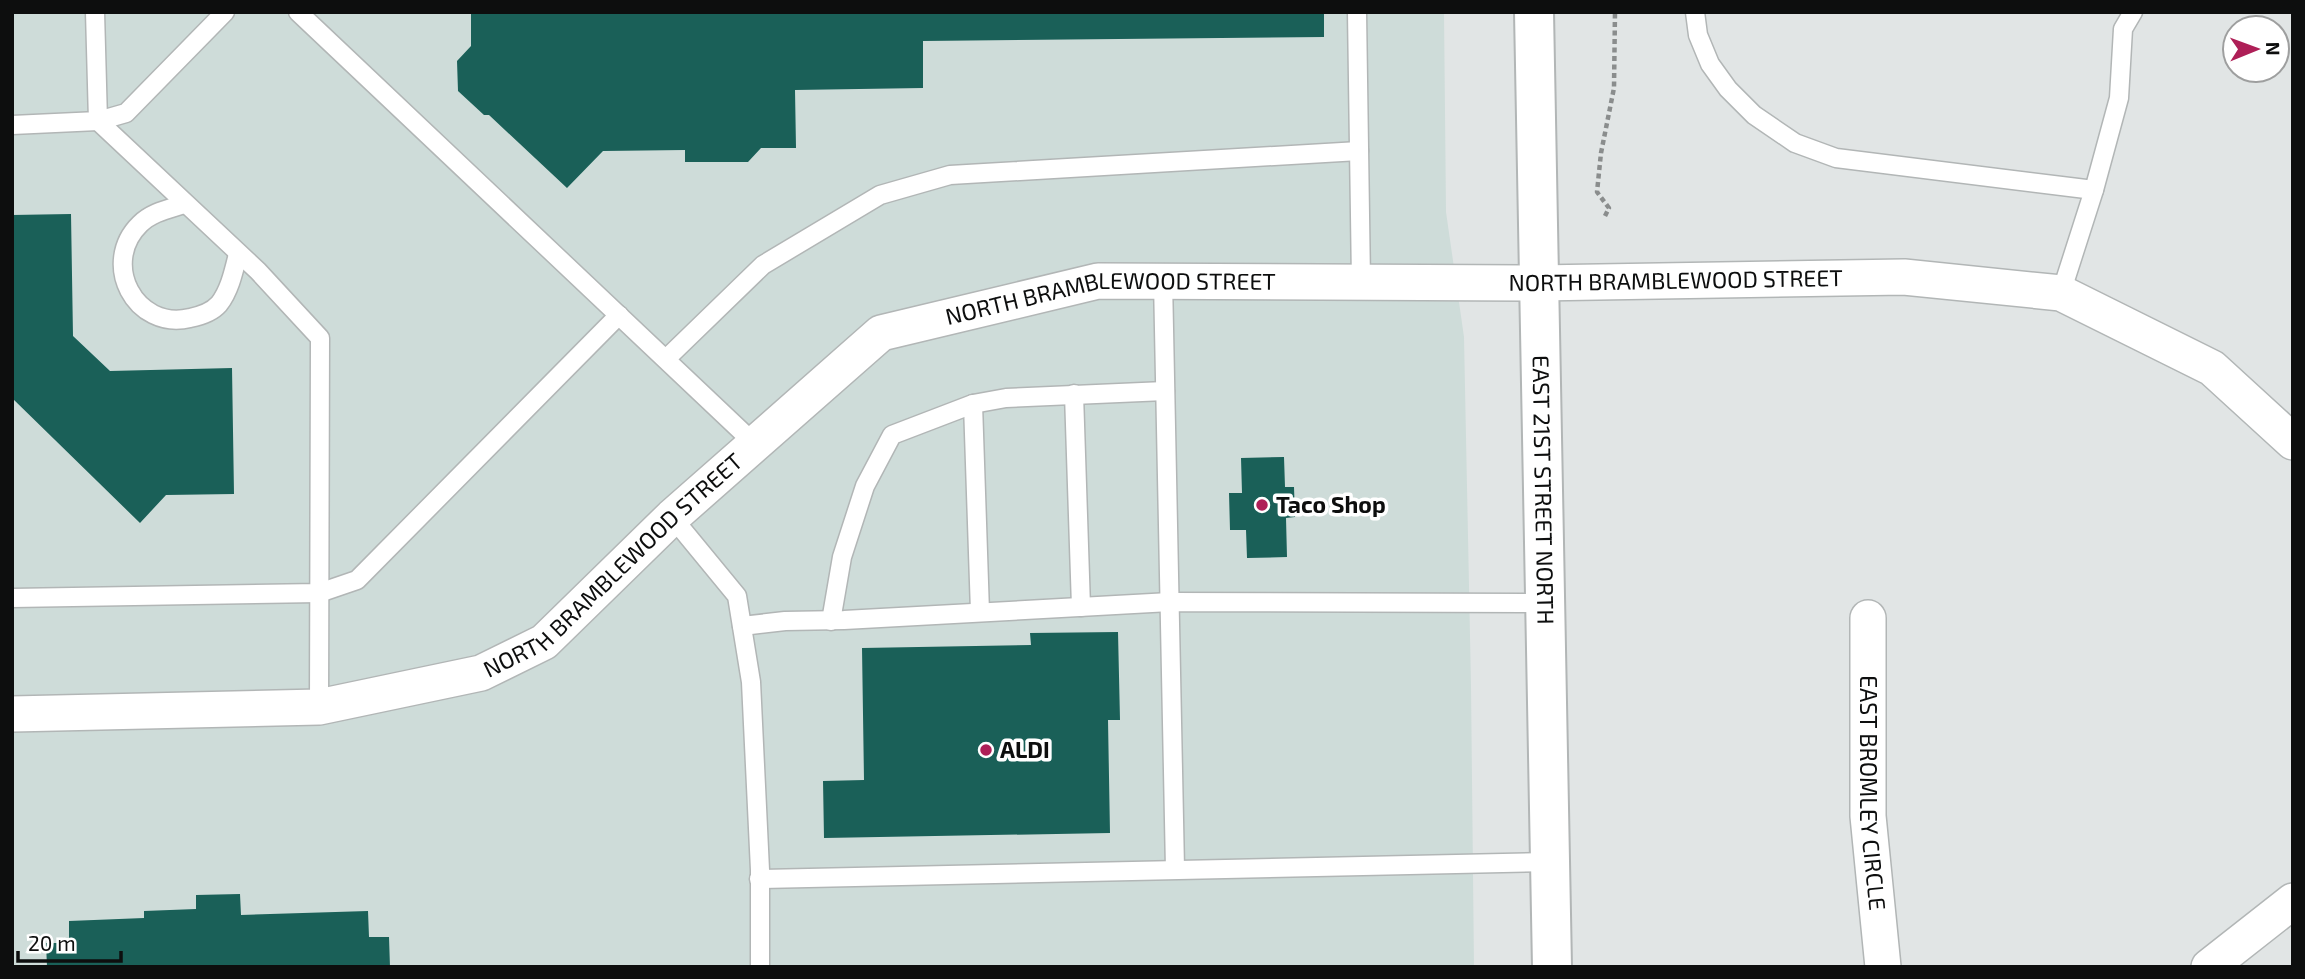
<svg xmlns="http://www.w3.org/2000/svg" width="2305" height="979" font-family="'Exo 2',sans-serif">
<rect width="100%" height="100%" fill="#e1e5e5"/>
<polygon fill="#cedcd9" points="12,12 1444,12 1446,212 1464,337 1471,686 1474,967 12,967"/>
<g fill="#1a6058">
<polygon points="471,12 1324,12 1324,37 923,41 923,88 795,90 796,148 761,148 748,162 685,162 685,150 603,151 567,188 489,115 484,115 458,91 457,61 471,46"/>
<polygon points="71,214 73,336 110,371 232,368 234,494 166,495 140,523 12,398 12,215"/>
<polygon points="1284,457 1285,487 1294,487 1295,517 1286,518 1287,557 1247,558 1246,530 1230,530 1229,493 1242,493 1241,458"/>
<polygon points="1118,632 1120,720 1108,720 1110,833 824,838 823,781 864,780 862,648 1031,645 1030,633"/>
<polygon points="240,894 241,915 368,911 369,937 389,937 390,967 47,967 46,943 69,943 69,921 144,918 144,911 196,909 196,895"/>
</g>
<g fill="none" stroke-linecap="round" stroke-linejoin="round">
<defs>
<g id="lane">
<polyline points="225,12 126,113 98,121 258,271 320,338 319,707"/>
<polyline points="298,12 756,445"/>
<polyline points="1357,12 1361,282"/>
<polyline points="1695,12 1698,35 1710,64 1728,89 1754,115 1795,143 1836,158 2094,190"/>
<polyline points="12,125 98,121 95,12"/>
<path d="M184 204C169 209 152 212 140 224 100 263 135 331 190 318 200 316 212 312 219 304 230 290 234 270 238 254"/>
<polyline points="1163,280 1175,869"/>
<polyline points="2061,293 2094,190 2119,98 2123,29 2133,12"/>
<polyline points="666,359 763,265 880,195 950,175 1359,151"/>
<polyline points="1074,394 1081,607"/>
<polyline points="973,404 980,612"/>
<polyline points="672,517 737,596 751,682 760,870 760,967"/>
<polyline points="12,598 319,593 357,580 619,315"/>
<polyline points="831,621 842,557 865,486 892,435 973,404 1006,398 1165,391"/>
<polyline points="742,626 785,621 844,620 1170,602 1545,603"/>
<polyline points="759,879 1550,862"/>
</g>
<g id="street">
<path id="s1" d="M1868 618V816L1883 967"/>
<path id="s2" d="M12 714 319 707 481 673 544 642 672 517 881 333 1098 281 1538 283 1904 277 2061 293 2212 368 2293 442"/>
<polyline points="2209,967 2293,901"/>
</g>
<g id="secondary">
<path id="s3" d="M1534 12 1552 967"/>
</g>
</defs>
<use href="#lane" stroke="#b2b6b6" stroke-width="21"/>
<use href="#street" stroke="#b2b6b6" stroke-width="38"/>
<use href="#secondary" stroke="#b2b6b6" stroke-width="42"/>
<polyline stroke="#8a8d8d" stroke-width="4.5" stroke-dasharray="5 3.5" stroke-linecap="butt" points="1605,216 1609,208 1597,192 1601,153 1614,88 1615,12"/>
<use href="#lane" stroke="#fff" stroke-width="18"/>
<use href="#street" stroke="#fff" stroke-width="35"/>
<use href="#secondary" stroke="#fff" stroke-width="38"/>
</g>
<g fill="#ae1f57" stroke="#fff" stroke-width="2.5">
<circle cx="1262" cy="505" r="7"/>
<circle cx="986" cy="750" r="7"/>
</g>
<g text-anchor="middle" stroke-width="7" stroke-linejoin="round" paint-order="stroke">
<g font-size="23" fill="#0d0e0e" stroke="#fff">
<text dy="8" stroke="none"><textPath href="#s2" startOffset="1801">NORTH BRAMBLEWOOD STREET</textPath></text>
<text dy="8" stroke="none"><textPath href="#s2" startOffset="1234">NORTH BRAMBLEWOOD STREET</textPath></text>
<text dy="8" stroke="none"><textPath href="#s3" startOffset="478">EAST 21ST STREET NORTH</textPath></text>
<text dy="8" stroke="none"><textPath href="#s2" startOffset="644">NORTH BRAMBLEWOOD STREET</textPath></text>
<text dy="8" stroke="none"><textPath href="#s1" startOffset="175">EAST BROMLEY CIRCLE</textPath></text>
</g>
<g font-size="23" font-weight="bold" fill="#0d0e0e" stroke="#fff" text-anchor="start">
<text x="1276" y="513">Taco Shop</text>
<text x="1000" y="758">ALDI</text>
</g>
</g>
<rect width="2305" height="979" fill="none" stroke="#0d0e0e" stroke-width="28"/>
<g transform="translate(2256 49) rotate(89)"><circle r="33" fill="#ffffff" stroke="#9e9f9f" stroke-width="2"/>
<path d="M0-5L12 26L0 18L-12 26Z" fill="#ae1f57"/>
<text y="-10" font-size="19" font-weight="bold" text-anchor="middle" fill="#0d0e0e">N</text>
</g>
<path d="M18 951v10h103v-10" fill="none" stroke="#0d0e0e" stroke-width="3.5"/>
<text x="28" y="951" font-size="21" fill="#0d0e0e" stroke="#ffffff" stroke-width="5" paint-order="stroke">20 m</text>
</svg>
